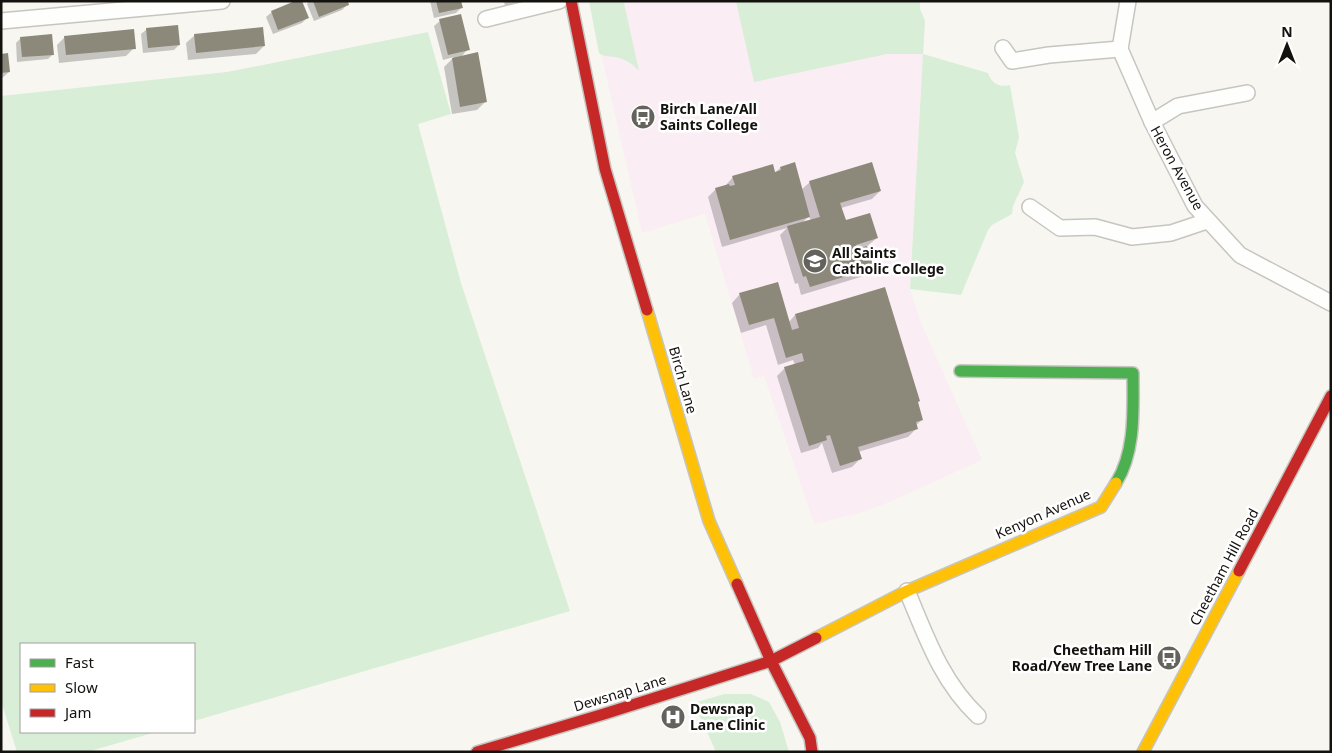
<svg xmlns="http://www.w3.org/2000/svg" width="1332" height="753" font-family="'Noto Sans',sans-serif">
<rect width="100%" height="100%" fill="#f8f6f0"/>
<polygon fill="#faeef4" points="589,1 920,1 920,9 925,21 910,289 921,323 982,460 887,503 860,513 814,524 764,376 754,379 705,214 642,233"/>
<g fill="#d8eed7">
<path d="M589 1H628L624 3 639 71C632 63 625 59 615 57 609 56 604 57 599 53Z"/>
<path d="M736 1H920V9L925 21 923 54 988 73C991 83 1000 88 1010 85L1019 137 1015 153 1024 182 1013 206 1012 214 992 225 988 230 961 295 910 289 923 54H887L754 82Z"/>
<polygon points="428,32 451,114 418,124 461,283 570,611 194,721 194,644 21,644 21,732 156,732 87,752 17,752 1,701 1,96 227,72"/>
<polygon points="724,694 751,694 769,702 780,722 789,752 716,752 694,703"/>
</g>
<g fill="#0003" fill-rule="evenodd">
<polygon points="309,1 346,1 348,4 342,10 314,21 307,4"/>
<polygon points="430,1 460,1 461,8 456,13 434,18"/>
<polygon points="504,1 531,1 506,12"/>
<polygon points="272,12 307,18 302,23 273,34 266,17"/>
<polygon points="440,21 468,49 461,57 485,102 477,110 452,114 444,67 454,57 443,60 434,26"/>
<polygon points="147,29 179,45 174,50 143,53 141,34"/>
<polygon points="195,35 264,46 256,54 188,60 186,43"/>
<polygon points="65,37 134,48 126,56 59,63 57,45"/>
<polygon points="21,38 53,54 48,59 17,62 16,43"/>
<polygon points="1,55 9,72 1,79"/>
<path d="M780 168 801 190 810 182 880 191 872 199 841 208 845 222 877 238 866 247 872 268 864 276 801 295 798 283 795 284 780 235 787 228 722 247 708 197 716 189 725 186 733 177 774 174ZM809 216 811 221 802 223Z"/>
<polygon points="740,294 789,322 795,315 917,403 922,420 915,426 916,429 908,437 858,452 860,459 852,467 832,473 822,443 818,448 801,453 777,376 785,368 795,365 793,360 778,365 766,325 741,333 732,303"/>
</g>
<g fill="#8c897a">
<polygon points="295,1 302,1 309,18 278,30 271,11"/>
<polygon points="313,1 348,1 349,5 319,17"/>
<polygon points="436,1 461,1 463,8 439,13"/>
<polygon points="461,14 470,50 448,55 439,19"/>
<polygon points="178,25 180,45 148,48 146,28"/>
<polygon points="263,27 265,46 196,53 194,34"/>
<polygon points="134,29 136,49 66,55 64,36"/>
<polygon points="52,34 54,55 22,57 20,37"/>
<polygon points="478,52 487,102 460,107 452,58"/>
<polygon points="8,53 10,72 1,73 1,54"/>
<polygon points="795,162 810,217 730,240 715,188 729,184 730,186 735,185 732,176 773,164 775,172 781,170 780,167"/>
<polygon points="872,162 881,191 840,203 846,220 870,213 878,238 856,245 858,249 867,246 874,268 810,287 806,276 803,277 787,226 820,217 809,181"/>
<polygon points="778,282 792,330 799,328 795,314 885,287 920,401 918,402 923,420 916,422 918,429 858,447 862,459 840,466 830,435 826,436 827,440 809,446 784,367 804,361 802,353 786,358 774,318 749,325 739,293"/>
</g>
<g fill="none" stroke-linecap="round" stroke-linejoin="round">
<defs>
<g id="street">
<polyline points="1128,1 1120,49 1152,122 1195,206 1240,255 1331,303"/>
<polyline points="486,19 559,1"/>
<polyline points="1,21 222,1"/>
<polyline points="1003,48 1012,61 1049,55 1120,49"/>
<polyline points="1152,122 1178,106 1247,93"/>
<polyline points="1030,207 1060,228 1095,227 1132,237 1171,233 1207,221"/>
<path d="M907 591C926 636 941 681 978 716"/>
</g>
<path id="fast" d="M960 371 1133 373C1133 409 1136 451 1116 483"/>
<g id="slow">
<polyline points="647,310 709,521 737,584"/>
<polyline points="816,638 907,591 1101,507 1116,483"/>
<polyline points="1143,752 1239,571"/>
</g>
<g id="jam">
<polyline points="571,1 605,169 647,310"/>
<polyline points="1239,571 1331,396"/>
<polyline points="737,584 771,661 810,738 812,752"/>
<polyline points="477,752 604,714 771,661 816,638"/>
</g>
</defs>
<use href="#street" stroke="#c6c5c0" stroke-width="18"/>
<use href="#fast" stroke="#c6c5c0" stroke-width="14"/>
<use href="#slow" stroke="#c6c5c0" stroke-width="14"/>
<use href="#jam" stroke="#c6c5c0" stroke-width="14"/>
<use href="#street" stroke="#fefefd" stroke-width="15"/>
<use href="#fast" stroke="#4caf50" stroke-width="11"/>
<use href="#slow" stroke="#ffc107" stroke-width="11"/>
<use href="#jam" stroke="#c62828" stroke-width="11"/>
</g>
<defs>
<symbol id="bus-disc" viewBox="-11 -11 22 22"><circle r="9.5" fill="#63625d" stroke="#fff"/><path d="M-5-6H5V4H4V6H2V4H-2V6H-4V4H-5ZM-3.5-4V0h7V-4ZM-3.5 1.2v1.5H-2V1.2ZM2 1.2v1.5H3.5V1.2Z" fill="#fff"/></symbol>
<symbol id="school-disc" viewBox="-11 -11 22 22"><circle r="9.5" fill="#63625d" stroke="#fff"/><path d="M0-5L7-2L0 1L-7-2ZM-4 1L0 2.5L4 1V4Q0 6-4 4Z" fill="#fff"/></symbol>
<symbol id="hospital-disc" viewBox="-11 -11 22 22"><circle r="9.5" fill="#63625d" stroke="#fff"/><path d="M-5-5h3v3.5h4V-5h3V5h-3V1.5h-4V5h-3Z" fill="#fff"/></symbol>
</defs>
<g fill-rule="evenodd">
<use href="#bus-disc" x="629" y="103" width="28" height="28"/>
<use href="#school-disc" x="801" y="247" width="28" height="28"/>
<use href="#bus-disc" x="1155" y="644" width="28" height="28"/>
<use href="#hospital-disc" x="659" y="703" width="28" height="28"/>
</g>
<g text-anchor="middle" stroke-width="5" stroke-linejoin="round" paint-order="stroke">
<g font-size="14" font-weight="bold" fill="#13120e" stroke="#fff" text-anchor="start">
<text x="660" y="114">Birch Lane/All<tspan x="660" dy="16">Saints College</tspan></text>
<text x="832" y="258">All Saints<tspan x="832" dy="16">Catholic College</tspan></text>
<text x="1152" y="655" text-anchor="end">Cheetham Hill<tspan x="1152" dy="16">Road/Yew Tree Lane</tspan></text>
<text x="690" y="714">Dewsnap<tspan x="690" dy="16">Lane Clinic</tspan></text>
</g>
<g font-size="14" fill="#13120e" stroke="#fff">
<text transform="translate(1177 168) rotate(61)" y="5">Heron Avenue</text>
<text transform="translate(683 380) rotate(74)" y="5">Birch Lane</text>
<text transform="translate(1043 514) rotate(-24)" y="5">Kenyon Avenue</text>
<text transform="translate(1224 567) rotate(-62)" y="5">Cheetham Hill Road</text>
<text transform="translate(620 693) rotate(-17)" y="5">Dewsnap Lane</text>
</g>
</g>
<rect width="1332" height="753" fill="none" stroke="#13120e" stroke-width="5"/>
<rect x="20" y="643" width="175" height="90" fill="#ffffff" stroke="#a1a09f"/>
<rect x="30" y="659" width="25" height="8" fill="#4caf50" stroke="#a1a09f"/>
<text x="65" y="668" font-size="15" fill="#13120e">Fast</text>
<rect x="30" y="684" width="25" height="8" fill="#ffc107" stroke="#a1a09f"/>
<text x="65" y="693" font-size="15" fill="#13120e">Slow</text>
<rect x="30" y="709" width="25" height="8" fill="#c62828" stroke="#a1a09f"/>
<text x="65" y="718" font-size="15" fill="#13120e">Jam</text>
<g transform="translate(1287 45)" stroke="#ffffff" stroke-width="4" paint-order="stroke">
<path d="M0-4L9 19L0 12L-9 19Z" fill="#13120e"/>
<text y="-8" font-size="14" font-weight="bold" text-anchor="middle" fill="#13120e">N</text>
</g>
</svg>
